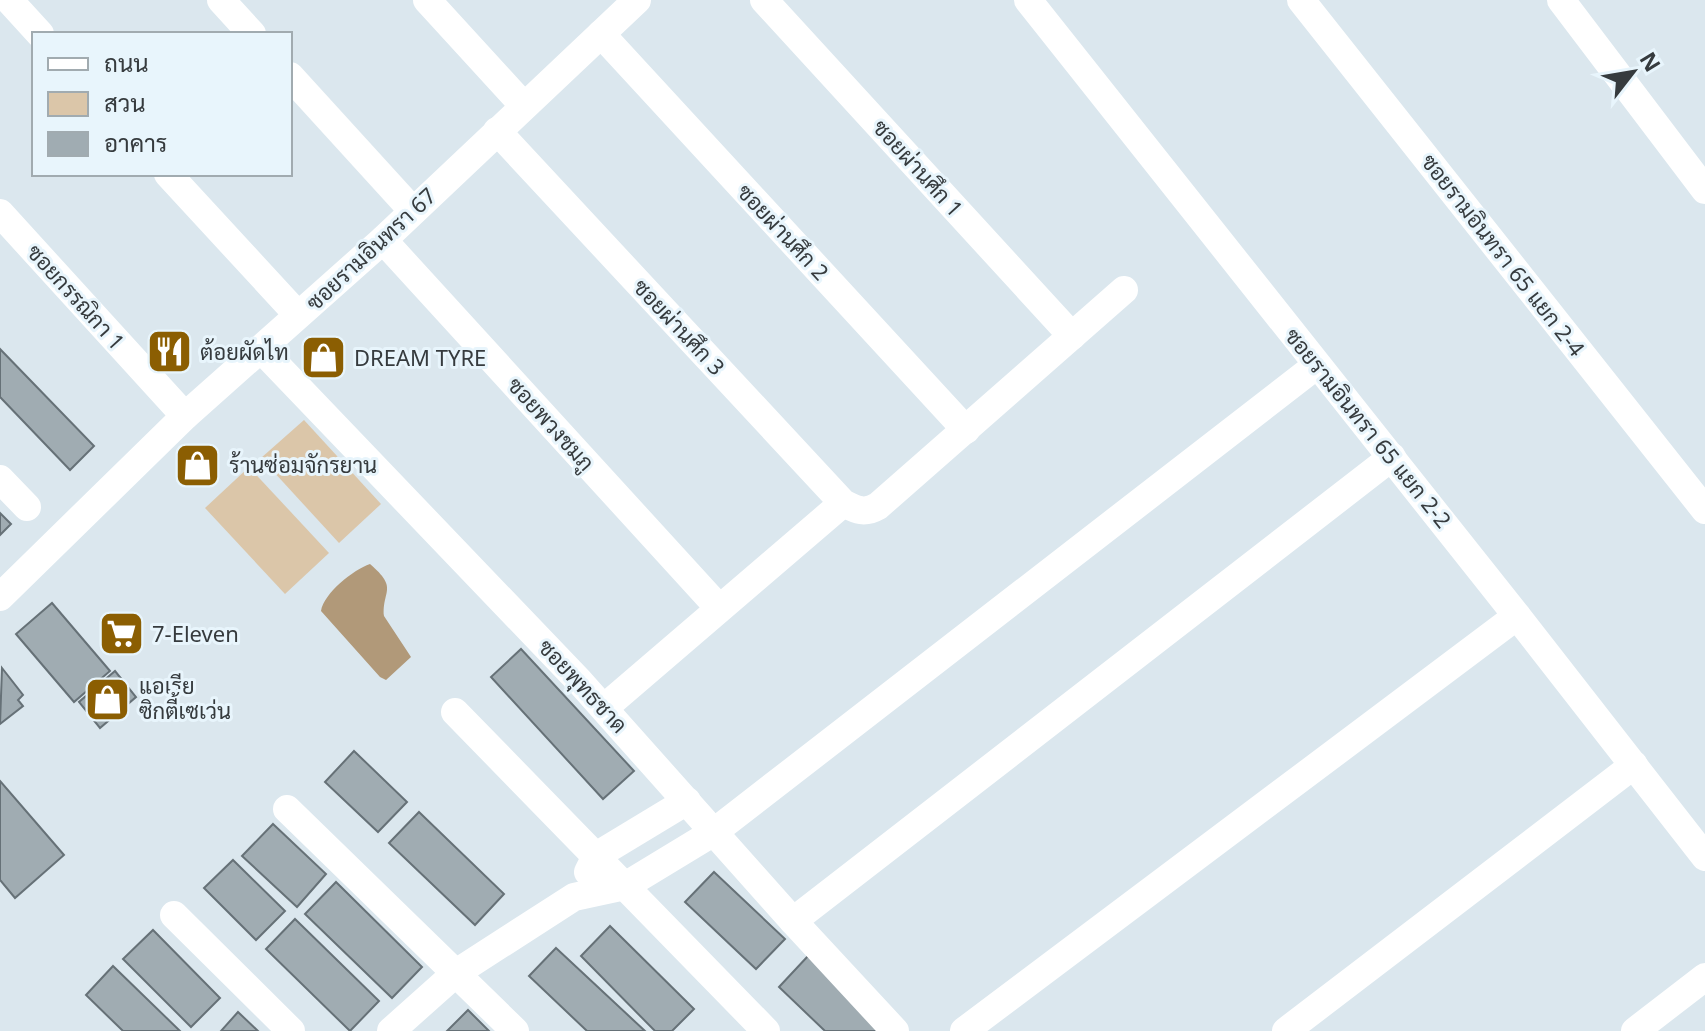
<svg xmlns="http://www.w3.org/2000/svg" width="1705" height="1031" font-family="'Noto Sans',Sarabun,sans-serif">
<rect width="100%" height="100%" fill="#dbe7ee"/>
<g fill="#dbc6a9">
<polygon points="304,420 381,504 339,543 261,458"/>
<polygon points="249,467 329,553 285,594 205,508"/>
</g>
<path fill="#b19979" d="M370 564C399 589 382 590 384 616L411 657 386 680 380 677 321 611C324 593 353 570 370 564Z"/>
<g fill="#a0acb2" stroke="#667177" stroke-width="2">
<polygon points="0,349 94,446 70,470 0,397"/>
<polygon points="0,513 11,524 0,535"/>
<polygon points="52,603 110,671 74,702 16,634"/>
<polygon points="521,649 634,771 603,799 491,677"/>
<polygon points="2,668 23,695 18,700 23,706 0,724"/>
<polygon points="115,671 136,697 100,728 79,702"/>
<polygon points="354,751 407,802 378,832 325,782"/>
<polygon points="0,781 64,855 15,898 0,880"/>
<polygon points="419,812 504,894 475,925 389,843"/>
<polygon points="273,824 326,874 297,907 242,856"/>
<polygon points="233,860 285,911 256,940 204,888"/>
<polygon points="714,872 785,939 756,969 685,902"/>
<polygon points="336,882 422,967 392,998 305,914"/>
<polygon points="295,919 379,1001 350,1031 266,949"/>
<polygon points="610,926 694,1009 672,1031 655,1031 581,956"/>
<polygon points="153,930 220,998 191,1027 123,959"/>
<polygon points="556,948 645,1031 587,1031 529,976"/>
<polygon points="808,956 886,1031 825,1031 779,987"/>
<polygon points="113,966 180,1031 123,1031 86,995"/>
<polygon points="468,1010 489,1031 447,1031"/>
<polygon points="238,1012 258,1031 221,1031"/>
</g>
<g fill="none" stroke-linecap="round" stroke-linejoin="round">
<g stroke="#fff" stroke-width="28">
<polyline points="9,0 40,34"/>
<polyline points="221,0 252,34"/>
<polyline points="427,0 523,105"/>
<polyline points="764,0 1072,336"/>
<polyline points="1028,0 1517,616 1705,857"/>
<polyline points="1301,0 1705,510"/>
<polyline points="1561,0 1705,190"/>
<polyline points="601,34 966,430"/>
<polyline points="290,76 413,211"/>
<path d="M497 131 843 503C857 510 864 514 878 506L1124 290"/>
<polyline points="168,174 298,315"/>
<polyline points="0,213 185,416"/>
<polyline points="383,240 719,608"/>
<polyline points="262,350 580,682 793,921 895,1031"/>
<polyline points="0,479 27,507"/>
<polyline points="0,597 185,416 383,240 637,0"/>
<polyline points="604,708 843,503"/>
<polyline points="455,712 766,1031"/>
<polyline points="287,809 515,1031"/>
<polyline points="588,872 596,856 687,801"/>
<polyline points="174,915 291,1031"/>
<polyline points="793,921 1392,457"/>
<polyline points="391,1031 456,973 574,897 625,886 714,832 1317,365"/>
<polyline points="964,1031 1517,616"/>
<polyline points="1286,1031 1634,765"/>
<polyline points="1635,1031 1705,977"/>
</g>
</g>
<defs>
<symbol id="restaurant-square" viewBox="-11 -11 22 22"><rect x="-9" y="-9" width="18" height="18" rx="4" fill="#8b5e02" stroke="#e8f5fc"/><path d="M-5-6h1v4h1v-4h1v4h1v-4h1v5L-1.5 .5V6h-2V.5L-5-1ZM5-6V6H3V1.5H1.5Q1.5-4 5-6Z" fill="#fff"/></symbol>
<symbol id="shop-square" viewBox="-11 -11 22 22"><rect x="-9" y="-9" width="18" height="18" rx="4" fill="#8b5e02" stroke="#e8f5fc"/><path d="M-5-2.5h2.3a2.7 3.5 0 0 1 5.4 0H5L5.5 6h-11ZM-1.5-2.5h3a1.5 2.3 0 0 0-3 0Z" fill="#fff"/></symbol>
<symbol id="supermarket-square" viewBox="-11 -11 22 22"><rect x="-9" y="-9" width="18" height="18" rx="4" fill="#8b5e02" stroke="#e8f5fc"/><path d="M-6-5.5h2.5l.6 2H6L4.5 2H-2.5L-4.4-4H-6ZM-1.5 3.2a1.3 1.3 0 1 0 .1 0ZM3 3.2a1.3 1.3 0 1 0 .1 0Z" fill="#fff"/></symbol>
</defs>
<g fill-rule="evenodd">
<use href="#restaurant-square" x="144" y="326" width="51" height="51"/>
<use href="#shop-square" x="298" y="332" width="51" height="51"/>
<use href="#shop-square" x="172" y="440" width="51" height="51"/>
<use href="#supermarket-square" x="96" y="608" width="51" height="51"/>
<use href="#shop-square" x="82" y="674" width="51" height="51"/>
</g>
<g text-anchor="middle" stroke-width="6" stroke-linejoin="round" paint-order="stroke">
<g font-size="22" fill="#363b3e" stroke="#e8f5fc">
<text transform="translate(918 168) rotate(48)" y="8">ซอยผ่านศึก 1</text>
<text transform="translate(783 232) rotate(47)" y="8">ซอยผ่านศึก 2</text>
<text transform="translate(371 249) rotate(-43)" y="8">ซอยรามอินทรา 67</text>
<text transform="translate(1503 255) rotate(52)" y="8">ซอยรามอินทรา 65 แยก 2-4</text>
<text transform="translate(76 297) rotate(48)" y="8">ซอยกรรณิกา 1</text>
<text transform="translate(679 327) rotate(47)" y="8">ซอยผ่านศึก 3</text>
<text transform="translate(551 424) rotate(48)" y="8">ซอยพวงชมภู</text>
<text transform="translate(1368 428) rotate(51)" y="8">ซอยรามอินทรา 65 แยก 2-2</text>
<text transform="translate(583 686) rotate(47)" y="8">ซอยพุทธชาด</text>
</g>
<g font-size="22" fill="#363b3e" stroke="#e8f5fc" text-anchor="start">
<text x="200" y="360">ต้อยผัดไท</text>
<text x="354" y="366">DREAM TYRE</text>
<text x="229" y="473">ร้านซ่อมจักรยาน</text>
<text x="152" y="642">7-Eleven</text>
<text x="139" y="694">แอเรีย<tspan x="139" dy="25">ซิกตี้เซเว่น</tspan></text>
</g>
</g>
<rect x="32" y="32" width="260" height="144" fill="#e8f5fc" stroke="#a1abb0" stroke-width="2"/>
<rect x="48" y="58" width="40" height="12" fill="#ffffff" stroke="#a1abb0" stroke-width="2"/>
<text x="104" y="72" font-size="24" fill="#363b3e">ถนน</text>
<rect x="48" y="92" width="40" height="24" fill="#dbc6a9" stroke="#a1abb0" stroke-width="2"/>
<text x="104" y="112" font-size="24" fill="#363b3e">สวน</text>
<rect x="48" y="132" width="40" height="24" fill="#a0acb2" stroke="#a1abb0" stroke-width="2"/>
<text x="104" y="152" font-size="24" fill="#363b3e">อาคาร</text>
<g transform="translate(1633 72) rotate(59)" stroke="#e8f5fc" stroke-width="6" paint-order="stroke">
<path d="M0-6L14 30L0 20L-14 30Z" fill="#363b3e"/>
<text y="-12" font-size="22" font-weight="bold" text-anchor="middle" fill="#363b3e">N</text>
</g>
</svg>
